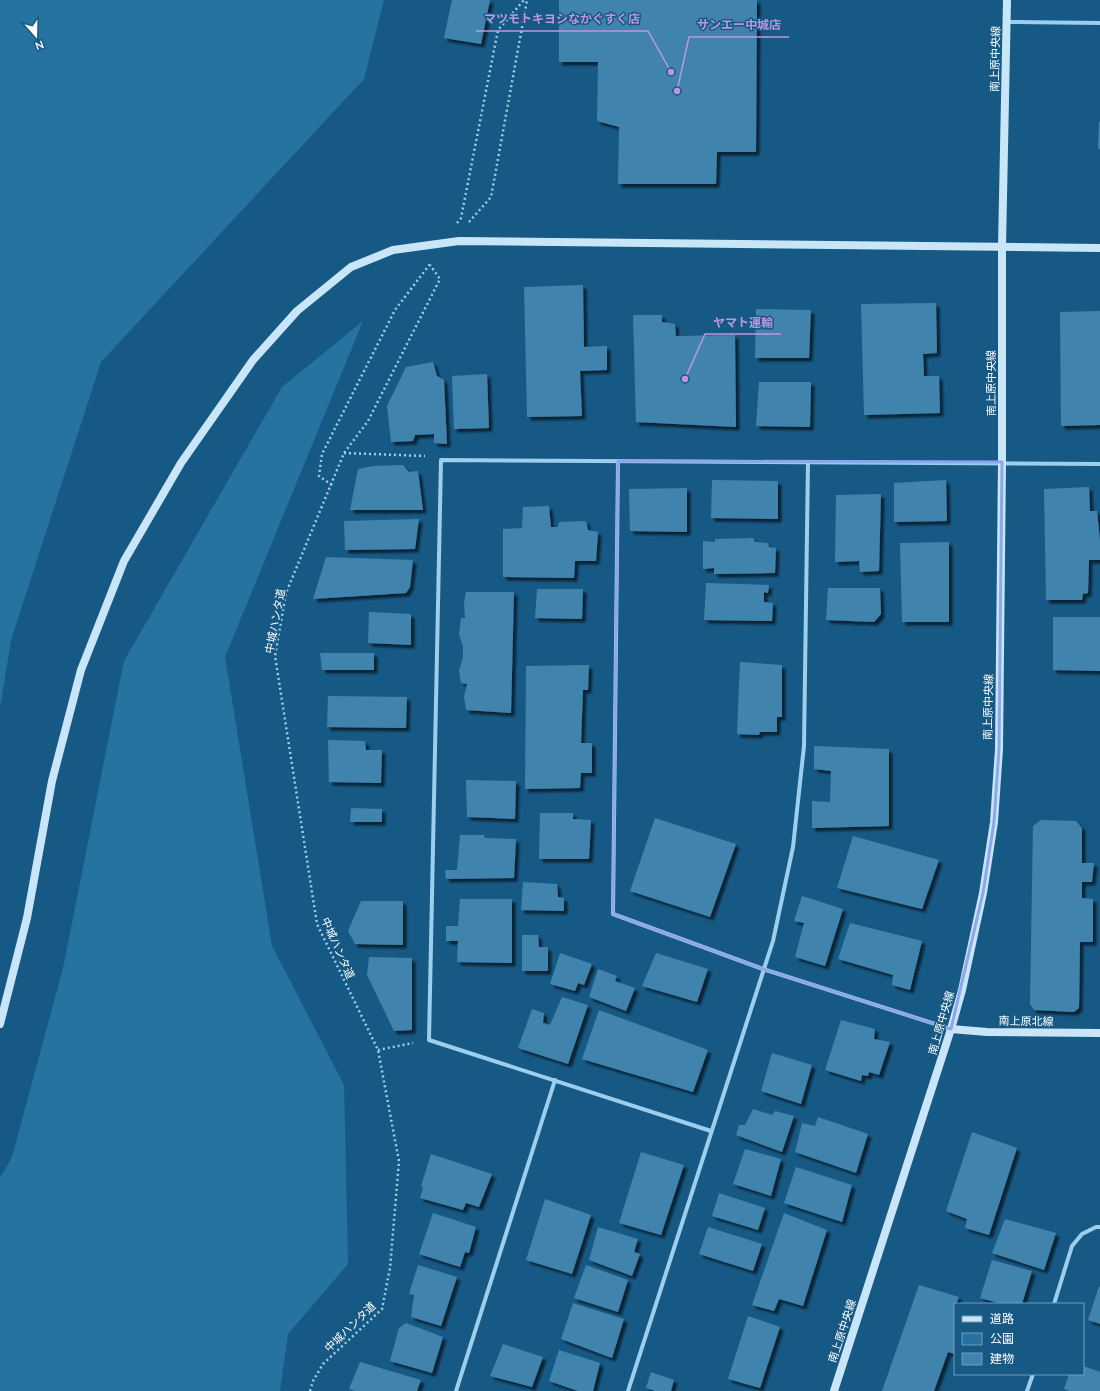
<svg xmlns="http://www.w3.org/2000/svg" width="1100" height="1391" font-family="'Nunito Sans','Noto Sans JP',sans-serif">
<defs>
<filter id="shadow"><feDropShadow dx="3.5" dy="3.5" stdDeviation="1" flood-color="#0009"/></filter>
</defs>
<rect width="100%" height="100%" fill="#175985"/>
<g fill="#2673a2">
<polygon points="0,0 384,0 364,79 101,362 11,640 0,708"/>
<polygon points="363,321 225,657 272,946 344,1085 348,1264 288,1334 280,1391 0,1391 0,1178 12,1157 63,968 124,661 282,387"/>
</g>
<g fill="#3f84ae" filter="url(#shadow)">
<polygon points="452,0 490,0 481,44 444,38"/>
<polygon points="559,0 757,0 756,152 717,152 716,184 618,184 619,127 597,121 598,62 559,62"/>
<polygon points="1099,122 1100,122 1100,149 1098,149"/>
<polygon points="583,285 584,347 607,346 607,370 580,371 582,416 527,417 524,287"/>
<polygon points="936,303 937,353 923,354 924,376 939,376 940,413 864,415 861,304"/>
<polygon points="756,309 811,310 809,358 755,358"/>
<polygon points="1100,311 1100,425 1061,426 1060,312"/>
<polygon points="633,315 662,315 662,322 675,324 676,336 735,335 736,427 636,422"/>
<polygon points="433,362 437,376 444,380 447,444 434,443 434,434 415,435 413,441 391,442 387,406 406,367"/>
<polygon points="487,374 489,428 454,429 452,376"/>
<polygon points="759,382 811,382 810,427 756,426"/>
<polygon points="403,465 409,472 418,471 423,510 350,510 358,469 373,466"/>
<polygon points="712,480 778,481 778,519 711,518"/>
<polygon points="946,480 947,521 894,522 894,483"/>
<polygon points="1089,487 1090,511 1097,511 1100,540 1100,560 1089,560 1088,593 1083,594 1082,600 1046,600 1044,489"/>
<polygon points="687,488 687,532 630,531 629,489"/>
<polygon points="881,494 879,571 860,572 859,561 835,562 836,495"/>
<polygon points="549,506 551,527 558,527 559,522 586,521 588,530 598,532 596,561 575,561 574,578 503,577 503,529 522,528 523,507"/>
<polygon points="419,519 415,549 345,550 344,521"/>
<polygon points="753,538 755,542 768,543 769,547 776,548 775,573 714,574 714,568 703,569 703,541 715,542 715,539"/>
<polygon points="949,542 949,622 902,622 900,543"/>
<polygon points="326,557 413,560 410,587 406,593 313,599"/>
<polygon points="706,583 769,585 768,593 764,592 764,602 773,603 772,621 704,620"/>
<polygon points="828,588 880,588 881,614 874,622 826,620"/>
<polygon points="537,589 583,589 582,619 535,618"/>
<polygon points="466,592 514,592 511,713 466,710 464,697 467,684 461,683 459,671 463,657 463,647 459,634 461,618 465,618 464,603"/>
<polygon points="369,612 411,614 411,645 368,643"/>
<polygon points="1053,617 1100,617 1100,671 1053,670"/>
<polygon points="320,653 374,653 374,670 322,670"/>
<polygon points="740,662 782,665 782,717 777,717 777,732 760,732 759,735 737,734"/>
<polygon points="589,665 588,690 583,690 581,743 592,743 592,773 581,773 580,788 525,789 526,666"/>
<polygon points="328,696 407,697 406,728 327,727"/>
<polygon points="328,740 365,741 366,750 382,750 381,783 329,782"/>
<polygon points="814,746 889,749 889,826 812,828 812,801 830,802 831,771 814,769"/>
<polygon points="466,780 516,781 515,819 467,817"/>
<polygon points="351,808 382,809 382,822 350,822"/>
<polygon points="540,813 573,813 573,819 591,820 589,859 539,859"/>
<polygon points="655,818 736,844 710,917 630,891"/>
<polygon points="1041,820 1076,821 1082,828 1082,863 1094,863 1092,882 1082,882 1082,898 1093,899 1093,942 1080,942 1079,1008 1074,1012 1034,1010 1030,1004 1033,826"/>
<polygon points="460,835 484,835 485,838 516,839 514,878 446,879 445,870 457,870"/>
<polygon points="853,836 939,860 922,909 837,888"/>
<polygon points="523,882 557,884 558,897 564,898 564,911 521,910"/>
<polygon points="802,896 843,909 825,966 795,957 804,923 794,921"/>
<polygon points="460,899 512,899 512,963 457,962 458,941 446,941 446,926 458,926"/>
<polygon points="361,901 403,901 403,945 355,944 348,931"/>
<polygon points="850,923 922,941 910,990 892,985 893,975 838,959"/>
<polygon points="522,935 538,935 539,947 548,947 548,971 522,971"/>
<polygon points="560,953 592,964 584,985 578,983 575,991 550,984"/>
<polygon points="656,953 708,969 697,1002 642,986"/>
<polygon points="369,957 412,958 412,1030 394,1031 367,975"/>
<polygon points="598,969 617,976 615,981 635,988 626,1011 589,997"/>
<polygon points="562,997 588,1005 568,1064 518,1048 532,1009 544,1013 543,1023 550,1025"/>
<polygon points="599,1010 708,1050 693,1092 582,1059"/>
<polygon points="841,1020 875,1029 874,1039 890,1042 879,1075 869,1072 868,1076 862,1075 861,1081 825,1070"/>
<polygon points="772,1053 812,1065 801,1104 761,1091"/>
<polygon points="753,1109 772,1115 775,1111 794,1116 782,1152 736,1135 739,1125 745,1125"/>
<polygon points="818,1117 868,1134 856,1173 795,1152 802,1123 815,1126"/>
<polygon points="972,1132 1017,1148 989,1235 965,1228 967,1219 946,1211"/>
<polygon points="745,1149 781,1159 771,1196 733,1184"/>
<polygon points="641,1152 684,1165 661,1235 619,1223"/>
<polygon points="431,1154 492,1174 479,1207 466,1203 463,1210 420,1198 423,1188 421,1186"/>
<polygon points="796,1167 852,1185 842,1222 784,1203"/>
<polygon points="719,1193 765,1208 758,1230 712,1216"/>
<polygon points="545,1199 591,1215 572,1274 526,1260"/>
<polygon points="433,1213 476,1227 469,1253 465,1252 460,1267 419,1254"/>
<polygon points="784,1213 827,1230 803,1306 779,1299 774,1311 752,1305"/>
<polygon points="1005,1219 1056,1233 1044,1270 992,1253"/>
<polygon points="598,1227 638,1239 634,1252 640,1254 632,1276 589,1260"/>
<polygon points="708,1227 762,1244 753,1271 699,1254"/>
<polygon points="992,1260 1032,1271 1022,1304 1002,1304 980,1298"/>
<polygon points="418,1265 457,1277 441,1326 411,1317 414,1295 409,1294"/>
<polygon points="586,1265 628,1280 618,1312 574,1298"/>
<polygon points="919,1285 959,1297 956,1304 955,1304 954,1309 955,1354 948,1352 934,1391 882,1391"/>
<polygon points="1099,1286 1100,1287 1100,1324 1088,1320"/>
<polygon points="573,1303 624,1319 612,1358 561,1339"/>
<polygon points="748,1316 780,1327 760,1388 728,1379"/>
<polygon points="406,1323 443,1337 432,1373 390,1361 399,1328"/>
<polygon points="503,1344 543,1357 532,1387 490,1376"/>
<polygon points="559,1350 600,1363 593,1391 578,1391 549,1381"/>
<polygon points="360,1362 421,1380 417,1391 355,1391 349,1389"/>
<polygon points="1083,1366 1100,1372 1100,1391 1069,1391 1064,1389 1069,1374 1083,1374"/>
<polygon points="651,1372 674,1380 671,1391 655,1391 646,1388"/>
</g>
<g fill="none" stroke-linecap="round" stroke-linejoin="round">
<g stroke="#9cceed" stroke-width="2.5" stroke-dasharray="2 3" stroke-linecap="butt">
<polyline points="469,222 491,197 527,0"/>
<polyline points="457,223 461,218 498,30 524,0"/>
<polyline points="344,453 425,456"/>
<polyline points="332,485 319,476 322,454 395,310 430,264"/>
<polyline points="378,1050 413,1043"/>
<polyline points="310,1391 313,1381 323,1364 382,1309 390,1268 399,1161 378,1050 317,924 275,656 286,593 344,453 368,421 440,279 430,265"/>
</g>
<g stroke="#9cceed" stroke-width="4">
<polyline points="1007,22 1100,23"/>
<polyline points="618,461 613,914 763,969 951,1029"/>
<polyline points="711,1131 429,1040 441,460 1100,464"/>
<polyline points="1054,1304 1072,1246 1082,1234 1096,1227 1100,1227"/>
<polyline points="456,1391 555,1080"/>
<polyline points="628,1391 773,941 793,847 804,746 808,462"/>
<polyline points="1027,1391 1033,1374"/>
</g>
<g stroke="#c9e6f9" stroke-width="8">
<polyline points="0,1024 27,918 52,781 81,670 124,561 181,463 253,360 297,311 351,267 393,250 459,241 1100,248"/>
<polyline points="951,1029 987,1032 1100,1033"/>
<polyline points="834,1391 951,1029 962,990 983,893 994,822 999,749 1002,462 1002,247 1007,0"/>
</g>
</g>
<path fill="none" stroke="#8ea6ec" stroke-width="3" stroke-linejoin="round" d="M618 461 1002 462 999 749 994 822 983 893 951 1029 763 969 613 914Z"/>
<g text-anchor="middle" stroke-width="3" stroke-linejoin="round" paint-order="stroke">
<g font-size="11" fill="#fff" stroke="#175985">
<text transform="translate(995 59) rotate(-89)" y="4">南上原中央線</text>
<text transform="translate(991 383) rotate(-90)" y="4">南上原中央線</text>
<text transform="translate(275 621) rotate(-79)" y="4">中城ハンタ道</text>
<text transform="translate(988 707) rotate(-89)" y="4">南上原中央線</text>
<text transform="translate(338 948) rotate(66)" y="4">中城ハンタ道</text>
<text transform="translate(1026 1021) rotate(1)" y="4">南上原北線</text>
<text transform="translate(941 1023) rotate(-74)" y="4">南上原中央線</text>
<text transform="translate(350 1327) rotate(-44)" y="4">中城ハンタ道</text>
<text transform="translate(842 1331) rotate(-72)" y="4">南上原中央線</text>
</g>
</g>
<path fill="none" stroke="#bd96df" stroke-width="1.5" d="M671 72L648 31H476M677 91L689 37H789M685 379L705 334H781"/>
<g fill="#bd96df" stroke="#175985" stroke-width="1.5">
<circle cx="671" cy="72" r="4"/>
<circle cx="677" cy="91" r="4"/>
<circle cx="685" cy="379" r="4"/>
</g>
<g font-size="12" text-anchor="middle" font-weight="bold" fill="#bd96df" stroke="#175985" stroke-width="3" stroke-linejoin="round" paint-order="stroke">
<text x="562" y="23">マツモトキヨシなかぐすく店</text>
<text x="739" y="29">サンエー中城店</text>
<text x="743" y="327">ヤマト運輸</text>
</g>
<rect x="954" y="1303" width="130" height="72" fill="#175985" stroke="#749bb6"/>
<rect x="962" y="1316" width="20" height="6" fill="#c9e6f9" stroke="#749bb6"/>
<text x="990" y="1323" font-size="12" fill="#ffffff">道路</text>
<rect x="962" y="1333" width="20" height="12" fill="#2673a2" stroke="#749bb6"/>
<text x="990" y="1343" font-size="12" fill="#ffffff">公園</text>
<rect x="962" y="1353" width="20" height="12" fill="#3f84ae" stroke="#749bb6"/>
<text x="990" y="1363" font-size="12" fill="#ffffff">建物</text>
<g transform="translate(36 36) rotate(160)" stroke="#175985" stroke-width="3" paint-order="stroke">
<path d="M0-3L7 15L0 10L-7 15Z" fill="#ffffff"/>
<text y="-6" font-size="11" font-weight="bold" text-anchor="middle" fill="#ffffff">N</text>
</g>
</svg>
